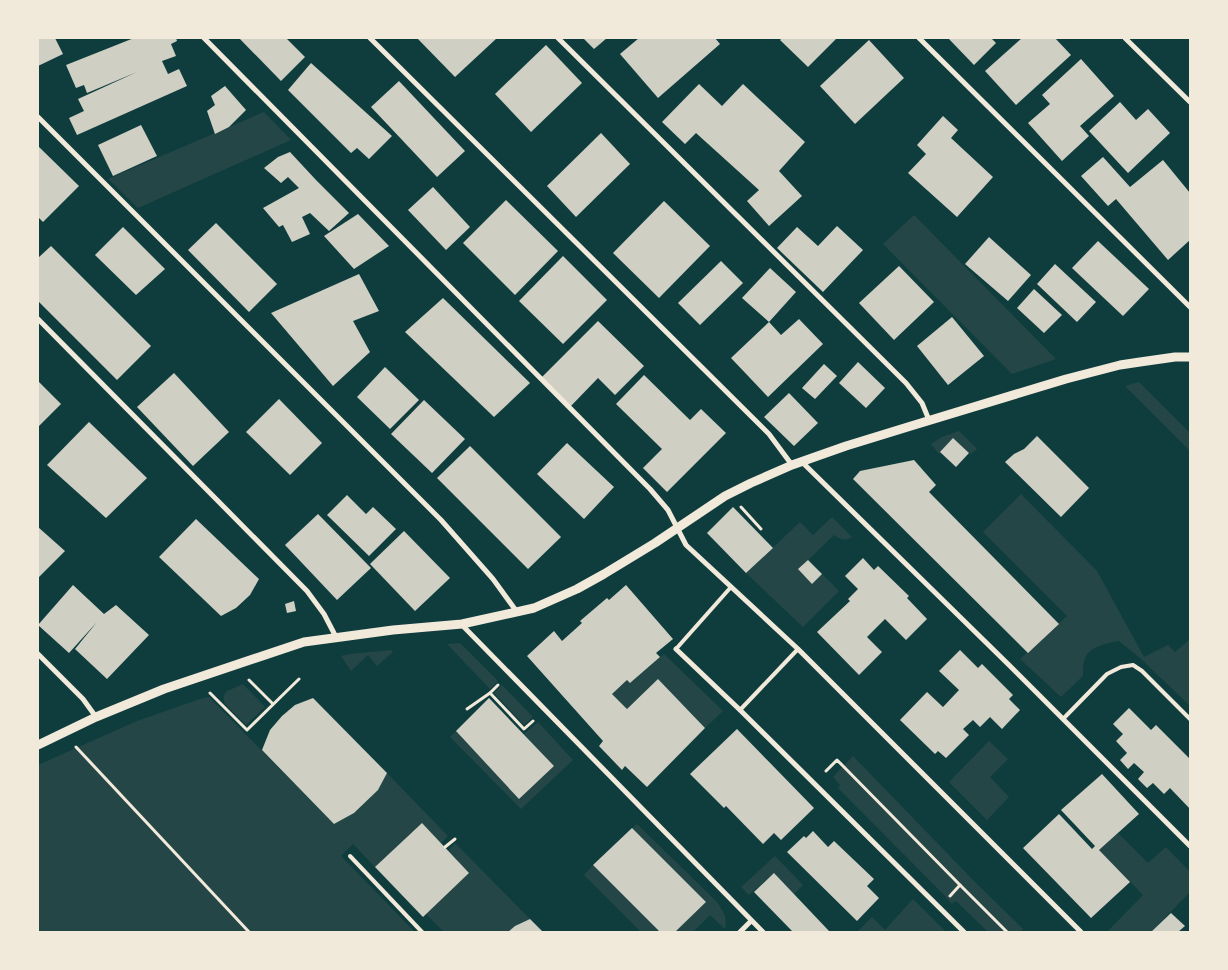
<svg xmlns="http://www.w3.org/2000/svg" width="1228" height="970" font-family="Manrope,sans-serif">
<rect width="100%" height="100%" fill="#0f3d3e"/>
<g fill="#244646">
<polygon points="264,112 291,140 138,208 108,179"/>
<polygon points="914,215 1056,359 1012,374 883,244"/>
<polygon points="1139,382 1190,433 1190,451 1125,386"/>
<polygon points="959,431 977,449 971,454 953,438 939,454 931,444 942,437"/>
<path d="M1021 494 1097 571 1144 657 1168 645 1175 652 1190 639V706L1140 658 1119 641C1109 643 1093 645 1086 656 1083 661 1083 670 1083 676L1061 697 1020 659 1067 616 983 532Z"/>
<path d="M832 517 852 537C845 542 840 539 834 535L799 569 812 584 822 574 839 591 803 627 746 573 800 522 813 535Z"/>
<polygon points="460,643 498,681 490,689 447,644"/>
<polygon points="391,650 393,652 377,666 368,655 351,671 341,656 349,654"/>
<polygon points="664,654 723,711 705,728 658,679 627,709 612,694 627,680 630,683"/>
<path d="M243 684 265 707 246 725 225 704C223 699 223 695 227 691Z"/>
<polygon points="502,685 533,717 524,725 494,693"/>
<polygon points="209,697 334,824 354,813 378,790 387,773 448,836 441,843 422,823 375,867 353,844 341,856 415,932 38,932 38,765 137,721 200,699"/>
<polygon points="538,722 573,760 521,809 450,737 456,731 519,798 554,766 524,734"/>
<polygon points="989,741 1008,759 990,777 1009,797 987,820 949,782"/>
<polygon points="853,756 975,882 1023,929 1020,932 988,932 956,901 952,904 943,894 838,788 840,785 833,777"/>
<path d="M637 824 716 901C724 912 727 916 725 929L710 915 693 932H675L706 902 632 828Z"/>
<polygon points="1118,833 1148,863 1166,847 1190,872 1190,892 1151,932 1107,932 1143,895 1099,850"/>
<polygon points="455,843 530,919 515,926 508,932 444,932 426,914 469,873 448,851"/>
<polygon points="775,856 803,885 794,894 774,873 749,895 741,887"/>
<polygon points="593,865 660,932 641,932 584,875"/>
<polygon points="913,899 946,932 857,932 872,917 885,930"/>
</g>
<g fill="#cfcfc3">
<polygon points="38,38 55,38 63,54 38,66"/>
<polygon points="134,38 176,38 177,41 171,44 176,56 162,61 168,74 179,69 187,86 77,135 69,118 84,111 78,99 137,72 87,93 84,85 76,88 66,65"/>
<polygon points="239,38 286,38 305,57 281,81"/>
<polygon points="417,38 497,38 455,77"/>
<polygon points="583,38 607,38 594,49"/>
<polygon points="639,38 715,38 720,44 658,98 620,54"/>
<polygon points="782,38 837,38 808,67 780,40"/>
<polygon points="948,38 991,38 996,43 974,65"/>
<polygon points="1022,38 1055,38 1071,55 1016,105 985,71"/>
<polygon points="869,40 904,78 855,124 820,86"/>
<polygon points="546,45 582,83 531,132 495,94"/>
<polygon points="1081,59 1114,96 1080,126 1089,136 1062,161 1028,123 1050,104 1042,95"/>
<polygon points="311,63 392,136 369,159 357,148 351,153 288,90"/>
<polygon points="399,81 465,151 437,177 371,107"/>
<polygon points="699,84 722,106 743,84 805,142 779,171 802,196 769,226 747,201 759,190 696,133 685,144 662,122"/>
<polygon points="225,86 246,110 229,127 215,134 207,111 215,105 211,96"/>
<polygon points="1120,102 1136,120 1148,109 1170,133 1128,173 1089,131"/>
<polygon points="943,116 958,130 951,138 993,177 957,217 908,173 926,154 917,145"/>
<polygon points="141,125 157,156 113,176 98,145"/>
<polygon points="601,133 630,164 576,217 547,186"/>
<polygon points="38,146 79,186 43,222 38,217"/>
<polygon points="290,152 316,180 349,213 329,231 310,213 302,217 310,234 292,242 283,225 279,227 263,208 299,188 288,177 281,183 264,168 278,157"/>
<polygon points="1103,157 1130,187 1163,160 1190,193 1190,240 1168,260 1116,199 1108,206 1081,176"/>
<polygon points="433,187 470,227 446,250 408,210"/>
<polygon points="506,200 558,251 515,295 463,243"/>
<polygon points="664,201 710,246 659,298 613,253"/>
<polygon points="358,214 389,246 354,269 324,236"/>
<polygon points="216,223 277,284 249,312 188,250"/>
<polygon points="837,226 863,250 823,292 777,248 797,227 818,246"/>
<polygon points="123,227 165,269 136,295 95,255"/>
<polygon points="989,237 1031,275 1008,301 965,264"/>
<polygon points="1098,241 1149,289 1123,316 1072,268"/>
<polygon points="51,246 151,346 117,380 38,301 38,258"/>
<polygon points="563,256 607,300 563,344 519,301"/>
<polygon points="721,261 743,283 700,325 678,303"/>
<polygon points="1055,264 1096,302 1077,322 1037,284"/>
<polygon points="899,266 934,302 894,340 859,303"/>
<polygon points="770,268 796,292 769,322 781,335 799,319 823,344 768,397 731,358 769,322 742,298"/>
<polygon points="359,274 379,311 353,321 370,352 333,386 271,313"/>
<polygon points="1034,289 1062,315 1044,333 1017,308"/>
<polygon points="443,298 530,383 494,417 405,332"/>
<polygon points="952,317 984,356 948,385 917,346"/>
<polygon points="598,321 644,366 615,395 598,378 570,407 541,378"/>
<polygon points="858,362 885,388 866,408 839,383"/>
<polygon points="824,364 837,376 815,399 802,388"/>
<polygon points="385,367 419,400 390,429 357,397"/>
<polygon points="174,373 229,432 193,466 137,407"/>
<polygon points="644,375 690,420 701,409 726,433 667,492 643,468 662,449 616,404"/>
<polygon points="38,381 61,404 38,427"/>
<polygon points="789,393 818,423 794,446 764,417"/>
<polygon points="279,399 322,443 290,475 246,432"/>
<polygon points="424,400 465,439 432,473 391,434"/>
<polygon points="89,422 147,478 106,518 47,465"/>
<polygon points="1037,436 1089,488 1061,517 1005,462 1014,454 1024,449"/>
<polygon points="953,438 969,453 956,467 940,452"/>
<polygon points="567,443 614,487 584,519 537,474"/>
<polygon points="470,446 561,537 528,569 437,478"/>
<polygon points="914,460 936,485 929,492 1059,624 1028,653 853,479 860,471"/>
<polygon points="347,495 366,514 373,507 396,529 369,556 327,515"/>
<polygon points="733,507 773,548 746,573 707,533"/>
<polygon points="318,514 371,568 337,600 285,545"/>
<polygon points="196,519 259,579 250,595 236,608 221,616 159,557"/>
<polygon points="38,527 65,551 38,578"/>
<polygon points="404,531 450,578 415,611 370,564"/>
<polygon points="863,558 874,570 878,566 909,596 907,598 927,619 906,640 885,619 867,637 882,652 859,675 817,632 850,601 848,599 858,589 845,576"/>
<polygon points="808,560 822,574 812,584 798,569"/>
<polygon points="73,585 104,614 116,605 149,635 107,679 75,649 97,622 69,653 38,625"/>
<polygon points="626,585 673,639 656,653 660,657 630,683 627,680 612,694 627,709 658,679 705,728 647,787 625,766 622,770 599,746 603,741 527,656 554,631 562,641 582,623 580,621 607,598 609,600"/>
<polygon points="294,601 296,611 287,613 285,604"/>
<polygon points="960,650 978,668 982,664 1013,695 1009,699 1020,710 1002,729 990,717 980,727 973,720 963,729 969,735 946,758 938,751 935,754 900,720 927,692 943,707 959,690 939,671"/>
<polygon points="313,698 387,773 378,790 354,813 334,824 262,750 270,730 282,716 295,705"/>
<polygon points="489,698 554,766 519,799 456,731"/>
<polygon points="1129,708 1151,730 1156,725 1190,759 1190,809 1170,788 1164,794 1153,783 1147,788 1138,779 1144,772 1134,763 1128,769 1120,760 1127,753 1116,741 1123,734 1113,724"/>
<polygon points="737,729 814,808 781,840 774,833 763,844 726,806 724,808 690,774"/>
<polygon points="1102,774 1139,814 1099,850 1130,882 1091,918 1023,848 1059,814 1092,849 1095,846 1061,810"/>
<polygon points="422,823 469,873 423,917 375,867"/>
<polygon points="632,828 706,902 675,932 660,932 593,865"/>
<polygon points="813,831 828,847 834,841 874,879 867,886 879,898 857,921 787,852 804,836 806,838"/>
<polygon points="774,873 829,931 827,932 793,932 754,892"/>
<polygon points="1171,913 1185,926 1178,932 1151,932"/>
<polygon points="530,919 543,932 508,932 515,926"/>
</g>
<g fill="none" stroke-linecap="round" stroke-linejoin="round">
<g stroke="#f1e9da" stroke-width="3">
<polyline points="741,507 761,529"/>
<polyline points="249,680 273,704"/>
<polyline points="210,693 247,730 299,679"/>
<polyline points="490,693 524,729 533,721"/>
<polyline points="467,709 490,693 498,685"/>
<polyline points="76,747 249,932"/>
<polyline points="826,771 837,760 843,766 960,885 950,896"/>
<polyline points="445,847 455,839"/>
<polyline points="960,885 1007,932"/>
</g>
<g stroke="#f1e9da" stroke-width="4">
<polyline points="676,649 731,587"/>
<polyline points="740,710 798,649"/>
<polyline points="1063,719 1107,674 1121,667 1133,665 1142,671 1190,719"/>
<polyline points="350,856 422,932"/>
</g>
<g stroke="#f1e9da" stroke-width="5">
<polyline points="204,38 650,489 668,510 686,545 798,649 1081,932"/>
<polyline points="370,38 769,434 792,465"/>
<polyline points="558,38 906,383 922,403 929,420"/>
<polyline points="919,38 1190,307"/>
<polyline points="1125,38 1190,102"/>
<polyline points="38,117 441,520 493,579 517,612"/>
<polyline points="38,319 307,591 324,614 336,637"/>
<polyline points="802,462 1010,666 1190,846"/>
<polyline points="462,625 763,932"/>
<polyline points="676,649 740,710 964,932"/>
<polyline points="38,654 83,699 96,717"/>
<polyline points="740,932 751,921"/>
</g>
<polyline stroke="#f1e9da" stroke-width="9" points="38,745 96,717 164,689 304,642 393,630 462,624 534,608 577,589 604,574 655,543 725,496 751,483 792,465 846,446 911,426 1066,379 1120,365 1140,362 1175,357 1190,357"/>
</g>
<rect width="1228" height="970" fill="none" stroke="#f1e9da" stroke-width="78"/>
</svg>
